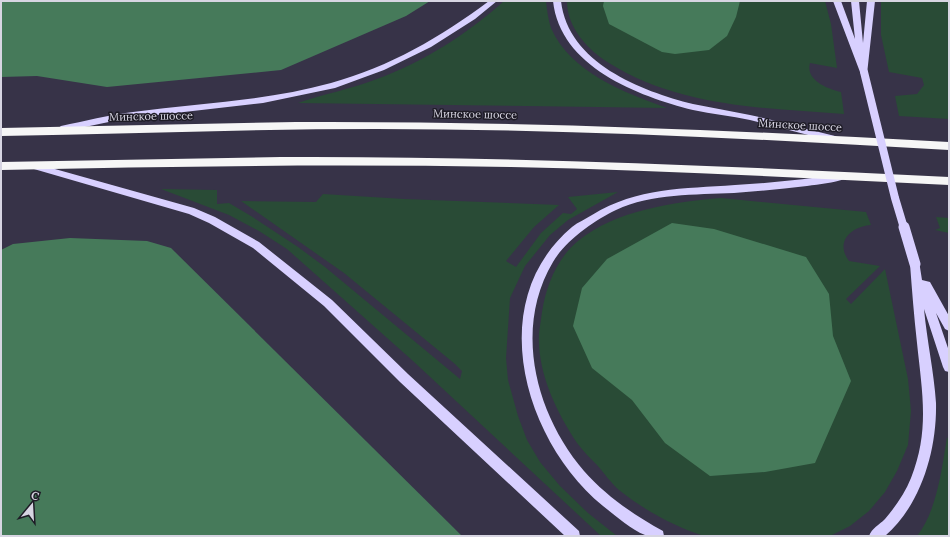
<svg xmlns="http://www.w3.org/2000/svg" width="950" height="537" font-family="Lora,serif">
<rect width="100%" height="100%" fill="#373348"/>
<g fill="#294b36">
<path d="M504 1H546C547 10 548 19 551 28 570 72 625 93 667 108L298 103C324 94 351 89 377 79 424 62 467 34 504 1Z"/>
<path d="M567 1H825L831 24 837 68 810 63C805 80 828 89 841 92L844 114C764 108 679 107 609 63 588 50 567 28 567 1Z"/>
<polygon points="881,1 949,1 949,119 899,116 895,96 917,94 924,85 922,78 889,72 881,35"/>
<polygon points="161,189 217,190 217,204 229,203 251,216 298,247 325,267 460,379 462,371 455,364 344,273 241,201 316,202 323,194 404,199 559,205 534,227 506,261 516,267 541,233 563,213 571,214 577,209 568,197 618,192 568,220 550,235 525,266 510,298 506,358 508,380 518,416 527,440 540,462 560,486 588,513 617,536 601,536 413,361 287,249 259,231 229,215"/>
<path d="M721 198 866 212 871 225C850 227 835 242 849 261L880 266 846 299 851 304 885 269 908 379 911 411 908 445 897 471 885 492 869 511 850 526 830 536H704C673 526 644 510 619 490 611 483 604 473 597 465 590 458 583 451 577 443 556 411 537 372 539 333 540 326 541 319 542 312 546 286 557 258 578 241 616 210 674 202 721 198Z"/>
<polygon points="936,217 949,218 949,233 935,230 940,228"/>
<path d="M947 437 949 442V536H917C937 511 942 468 947 437Z"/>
</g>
<g fill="#467a5a">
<polygon points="1,1 430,1 406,16 281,70 107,87 37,76 1,77"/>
<polygon points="604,1 740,1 736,17 727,36 709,50 675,54 662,52 609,24 603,6"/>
<polygon points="672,223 714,229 806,257 829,294 833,336 851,381 815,463 765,472 710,476 665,443 632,400 592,368 573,326 582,288 607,259"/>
<polygon points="70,238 147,241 171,248 462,536 1,536 1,250 13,244"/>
</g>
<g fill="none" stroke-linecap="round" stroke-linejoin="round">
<g fill="#d8d0ff" fill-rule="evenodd">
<path d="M489 1H497L475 19 431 47 384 70 335 88 263 103 123 119 61 132 57 129 61 126C85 121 108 115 133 112 199 103 266 101 331 83 389 67 441 37 489 1Z"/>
<path d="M553 1H561C568 63 641 91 693 104 712 108 731 111 750 115 778 121 807 129 835 136L839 139 835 142C807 135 778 127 750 120 731 116 712 114 693 110 638 96 560 67 553 1Z"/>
<polygon points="833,1 841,1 855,39 851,1 859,1 863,43 867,1 875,1 867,74 861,74 860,72"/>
<polygon points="30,162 194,208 215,217 259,242 332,300 408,374 579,531 580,536 565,536 400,382 324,306 253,248 209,223 189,214 27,167 26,165"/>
<path d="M842 174 845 175 846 177 845 179C833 183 820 184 807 186 783 189 758 191 734 193 695 195 652 193 616 210 595 220 565 241 553 262 513 329 536 415 584 471 606 496 634 515 663 531L664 536C659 536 650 537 645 535 630 529 616 516 603 506 524 441 483 302 572 227 578 222 586 219 592 215 638 187 683 189 735 185 771 183 807 179 842 174Z"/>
<path d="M915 260 919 261 922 280 930 282 949 316V331L945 329 936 313 949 351V372L945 371 943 367 924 309C927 341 934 372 936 403 937 450 921 505 885 536H869C872 528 879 525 885 519 896 506 905 493 911 478 930 430 922 392 917 343 914 317 912 290 910 264L911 261Z"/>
</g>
<g fill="#f6f6f6" fill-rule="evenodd">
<path d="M296 122C514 121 731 130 949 142V150C759 139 568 129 377 129 252 129 127 134 1 136V128Z"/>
<path d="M281 157C504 156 726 166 949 177V185C803 178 657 170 511 167 341 164 171 166 1 170V162Z"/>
</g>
<polyline stroke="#d8d0ff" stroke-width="8" points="864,72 895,198 904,228"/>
<polyline stroke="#d8d0ff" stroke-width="11" points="904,227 915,264"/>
</g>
<g text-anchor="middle" stroke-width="3" stroke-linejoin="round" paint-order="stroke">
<g font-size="11" fill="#d7d5e2" stroke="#1e1c26">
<text transform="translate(475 114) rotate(1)" y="4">Минское шоссе</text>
<text transform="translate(151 116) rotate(-1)" y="4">Минское шоссе</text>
<text transform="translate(800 125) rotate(3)" y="4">Минское шоссе</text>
</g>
</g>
<rect width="950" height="537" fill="none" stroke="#d7d5e2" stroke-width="4"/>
<g transform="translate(32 505) rotate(18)" stroke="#1e1c26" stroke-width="3" paint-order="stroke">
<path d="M0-3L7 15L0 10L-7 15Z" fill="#d7d5e2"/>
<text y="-6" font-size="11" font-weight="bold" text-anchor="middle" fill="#d7d5e2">С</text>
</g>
</svg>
